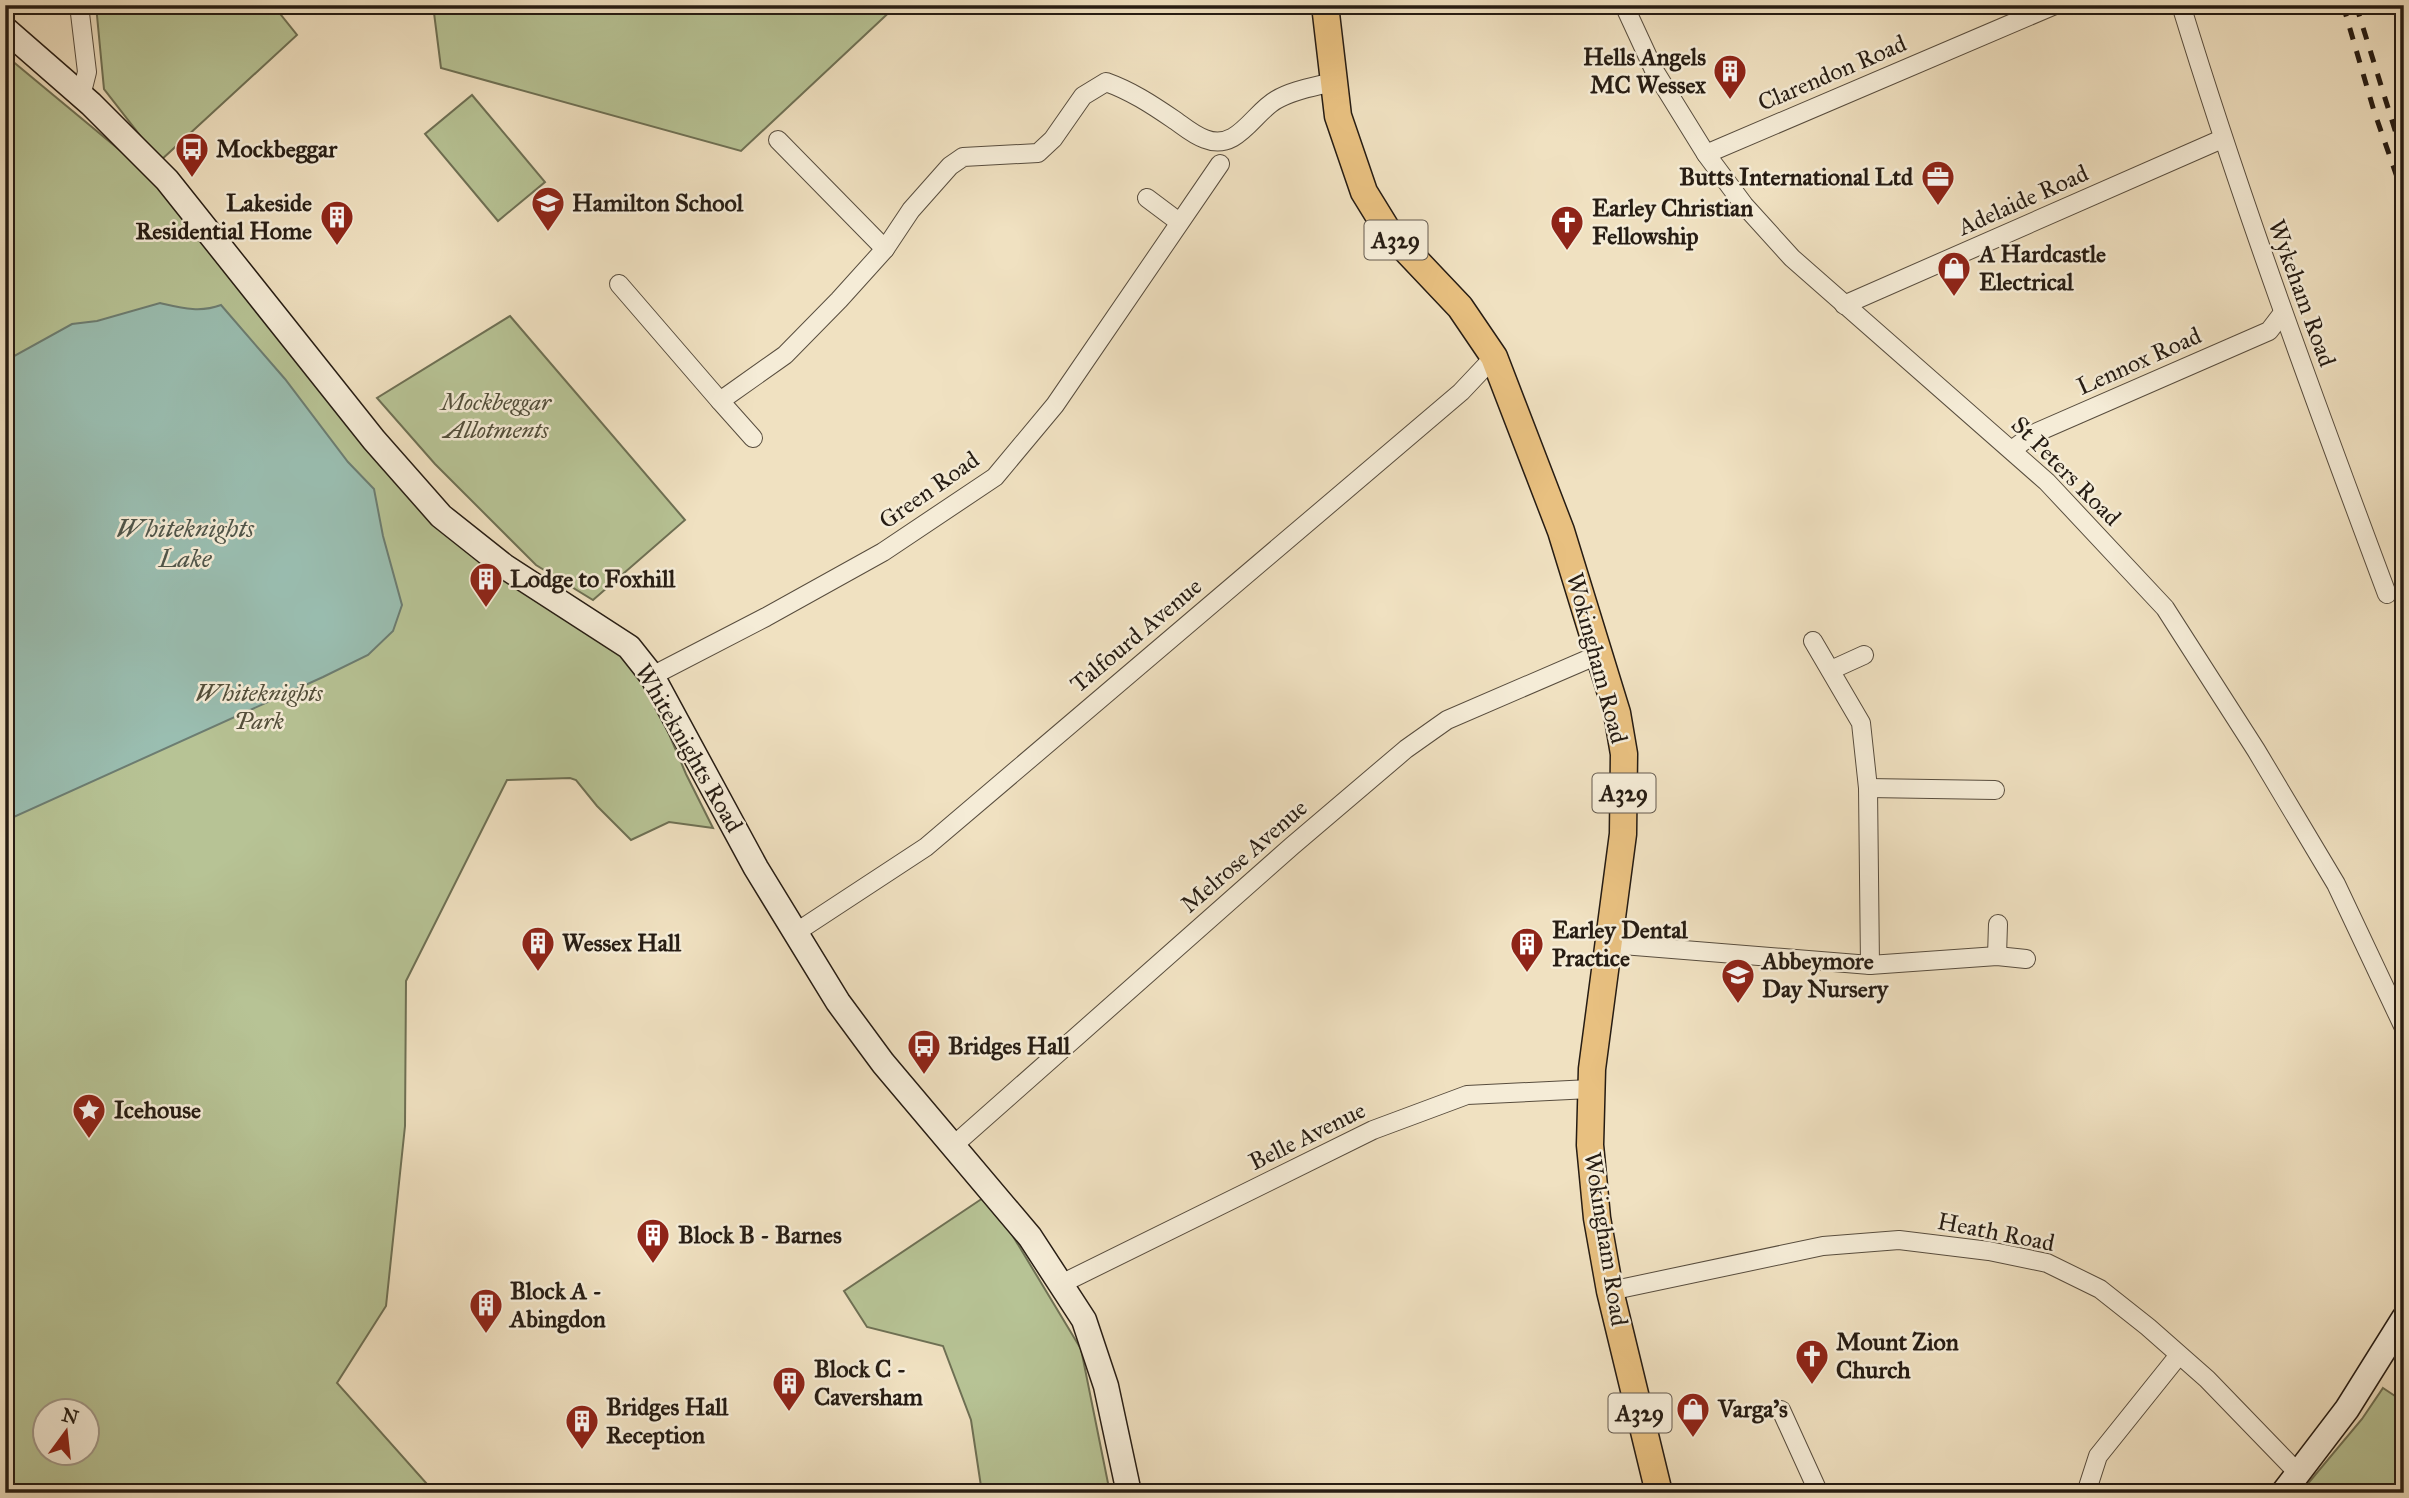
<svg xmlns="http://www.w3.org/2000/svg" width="2409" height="1498" font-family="'IM FELL Great Primer',serif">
<rect width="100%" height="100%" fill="#f0e1c1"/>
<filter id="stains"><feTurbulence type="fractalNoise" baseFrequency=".00286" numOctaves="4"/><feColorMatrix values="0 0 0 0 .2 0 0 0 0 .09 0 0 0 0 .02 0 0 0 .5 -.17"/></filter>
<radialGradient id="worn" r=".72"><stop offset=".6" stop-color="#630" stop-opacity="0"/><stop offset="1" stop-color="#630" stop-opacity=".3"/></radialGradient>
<g fill="#b7c395" stroke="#6e7054" stroke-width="2" fill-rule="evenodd">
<polygon points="96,5 273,5 297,35 160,161 104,89"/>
<polygon points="433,5 897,5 741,151 441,68"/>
<path d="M5 55 163 186 397 475 624 650 646 680 686 774 713 828 669 822 631 840 597 806 576 780 570 778 507 780 406 981 405 1126 386 1306 337 1383 435 1493H5ZM46 1410H88V1452H46Z"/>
<polygon points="472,95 545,182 498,221 425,134"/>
<polygon points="510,316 685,520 593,600 536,565 435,464 377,398"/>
<polygon points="986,1196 996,1208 1081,1349 1110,1493 982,1493 971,1420 943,1346 867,1327 844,1291"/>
<polygon points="2383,1388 2404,1402 2404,1493 2300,1493 2362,1419"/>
</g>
<path fill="#9abeb1" stroke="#6c7d72" stroke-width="2" d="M160 303C182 308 200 313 221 305L285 379 348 462 374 489 383 536 402 605 393 631 368 655 323 677 5 821V361L72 324 97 321Z"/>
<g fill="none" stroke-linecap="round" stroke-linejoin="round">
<defs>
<g id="street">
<polyline points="79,5 87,72 81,96"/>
<polyline points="1624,5 1654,70 1706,154 1744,205 1792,258 2047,482 2165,608 2256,750 2336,884 2404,1028"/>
<path d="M2181 5C2242 204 2314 399 2387 594"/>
<polyline points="778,140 885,249"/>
<polyline points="1706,154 2055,5"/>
<polyline points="1147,198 1179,222"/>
<polyline points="619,284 720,401"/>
<polyline points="1844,305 2222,139"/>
<path d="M753 438 720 401 785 355 839 300 885 249 911 210 950 166 963 157 1038 153 1053 139 1083 96 1106 82C1131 91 1151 104 1173 119 1182 125 1193 135 1205 139 1237 152 1253 113 1276 100 1293 90 1314 87 1333 82"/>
<polyline points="2012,450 2033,434 2269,331 2282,314"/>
<polyline points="1813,641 1861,723 1868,788 1870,965"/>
<polyline points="1831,670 1864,655"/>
<polyline points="652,676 766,617 883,552 995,477 1055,405 1220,164"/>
<polyline points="1868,788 1995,790"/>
<polyline points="795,933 926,847 1461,392 1494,357"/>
<polyline points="1610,944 1870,965 1997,956 2026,959"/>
<polyline points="1997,956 1998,924"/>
<polyline points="954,1145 1292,846 1406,749 1447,720 1600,654"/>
<polyline points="1061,1284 1373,1130 1467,1095 1590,1089"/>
<polyline points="1610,1291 1823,1246 1899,1240 1989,1251 2047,1263 2100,1289 2148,1327 2207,1379 2299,1474"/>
<polyline points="1781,1410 1817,1489"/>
<polyline points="2086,1493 2098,1456 2179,1355"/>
</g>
<g id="secondary">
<polyline points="5,29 91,104 167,180 374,440 441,516 504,566 629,647 652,676 756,868 838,1002 883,1063 1030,1237 1084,1320 1106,1386 1129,1493"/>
<polyline points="2283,1493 2347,1409 2404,1318"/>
</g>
<polyline id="primary" points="1325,5 1338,116 1364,192 1388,231 1460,307 1494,357 1561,531 1617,713 1624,754 1623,834 1592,1069 1590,1145 1597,1218 1610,1291 1659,1493"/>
</defs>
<use href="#street" stroke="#584d3e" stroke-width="20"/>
<use href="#secondary" stroke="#261c13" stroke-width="27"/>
<use href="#primary" stroke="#261c13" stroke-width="29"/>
<use href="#street" stroke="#f5ecd7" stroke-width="18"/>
<use href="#secondary" stroke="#f5ecd7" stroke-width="24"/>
<use href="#primary" stroke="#e8c080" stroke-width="26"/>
<g stroke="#261c13" stroke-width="5" stroke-dasharray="12 12" stroke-linecap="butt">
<polyline points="2343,5 2374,111 2404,197"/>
<polyline points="2356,5 2404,159"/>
</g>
</g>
<defs>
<symbol id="building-pin" viewBox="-11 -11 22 30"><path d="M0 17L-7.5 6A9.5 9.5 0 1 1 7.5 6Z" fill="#8f2418" stroke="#f5ecd7"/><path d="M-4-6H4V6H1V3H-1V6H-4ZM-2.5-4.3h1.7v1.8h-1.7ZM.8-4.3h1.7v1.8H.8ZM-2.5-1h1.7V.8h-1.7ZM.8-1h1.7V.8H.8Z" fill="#fff"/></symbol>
<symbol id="bus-pin" viewBox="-11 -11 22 30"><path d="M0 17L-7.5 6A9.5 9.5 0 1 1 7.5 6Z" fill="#8f2418" stroke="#f5ecd7"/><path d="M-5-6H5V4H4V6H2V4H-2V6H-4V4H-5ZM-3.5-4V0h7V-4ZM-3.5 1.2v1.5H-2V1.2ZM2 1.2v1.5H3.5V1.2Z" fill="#fff"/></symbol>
<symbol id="office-pin" viewBox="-11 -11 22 30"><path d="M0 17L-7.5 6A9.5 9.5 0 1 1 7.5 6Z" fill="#8f2418" stroke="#f5ecd7"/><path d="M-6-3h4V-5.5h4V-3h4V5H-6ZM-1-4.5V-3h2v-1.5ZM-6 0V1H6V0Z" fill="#fff"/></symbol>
<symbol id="school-pin" viewBox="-11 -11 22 30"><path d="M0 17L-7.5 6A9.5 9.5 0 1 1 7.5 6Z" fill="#8f2418" stroke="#f5ecd7"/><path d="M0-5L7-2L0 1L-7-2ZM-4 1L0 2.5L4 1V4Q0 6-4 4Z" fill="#fff"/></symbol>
<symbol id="church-pin" viewBox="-11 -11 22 30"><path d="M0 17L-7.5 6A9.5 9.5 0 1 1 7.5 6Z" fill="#8f2418" stroke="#f5ecd7"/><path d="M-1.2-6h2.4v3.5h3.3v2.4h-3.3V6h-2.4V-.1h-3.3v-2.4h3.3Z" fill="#fff"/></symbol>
<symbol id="shop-pin" viewBox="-11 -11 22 30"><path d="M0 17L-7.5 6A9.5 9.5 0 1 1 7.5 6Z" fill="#8f2418" stroke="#f5ecd7"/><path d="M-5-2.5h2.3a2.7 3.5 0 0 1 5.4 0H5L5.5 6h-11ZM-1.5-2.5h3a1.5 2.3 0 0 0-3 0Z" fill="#fff"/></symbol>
<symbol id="sight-pin" viewBox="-11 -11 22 30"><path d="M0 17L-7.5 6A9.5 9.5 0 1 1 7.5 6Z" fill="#8f2418" stroke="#f5ecd7"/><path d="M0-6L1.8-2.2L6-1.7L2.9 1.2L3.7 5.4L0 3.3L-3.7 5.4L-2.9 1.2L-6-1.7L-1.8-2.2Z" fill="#fff"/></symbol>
</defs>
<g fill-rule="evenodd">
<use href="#building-pin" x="1711" y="52" width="38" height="52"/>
<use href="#bus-pin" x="173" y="130" width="38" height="52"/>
<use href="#office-pin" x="1919" y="158" width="38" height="52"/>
<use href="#school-pin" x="529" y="184" width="38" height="52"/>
<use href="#building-pin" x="318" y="198" width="38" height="52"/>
<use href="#church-pin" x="1548" y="203" width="38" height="52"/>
<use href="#shop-pin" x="1935" y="249" width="38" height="52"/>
<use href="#building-pin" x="467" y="560" width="38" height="52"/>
<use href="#building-pin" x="519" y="924" width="38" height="52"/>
<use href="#building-pin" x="1508" y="925" width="38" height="52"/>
<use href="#school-pin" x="1719" y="956" width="38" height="52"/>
<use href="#bus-pin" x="905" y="1027" width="38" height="52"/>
<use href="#sight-pin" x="70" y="1091" width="38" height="52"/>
<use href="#building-pin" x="634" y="1216" width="38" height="52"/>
<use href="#building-pin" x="467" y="1286" width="38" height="52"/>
<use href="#church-pin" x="1793" y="1337" width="38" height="52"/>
<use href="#building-pin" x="770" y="1364" width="38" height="52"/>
<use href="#shop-pin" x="1674" y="1390" width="38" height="52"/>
<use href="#building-pin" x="563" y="1402" width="38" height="52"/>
</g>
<g text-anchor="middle" stroke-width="5" stroke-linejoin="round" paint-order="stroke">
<g fill="#f5ecd7" stroke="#645a4e" stroke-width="2">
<rect x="1364.5" y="220.5" width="63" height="39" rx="5"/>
<rect x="1592.5" y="773.5" width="63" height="39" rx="5"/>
<rect x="1608.5" y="1393.5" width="63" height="39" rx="5"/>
</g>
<g font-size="23" font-weight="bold" fill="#261c13">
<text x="1396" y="248">A329</text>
<text x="1624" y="801">A329</text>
<text x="1640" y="1421">A329</text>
</g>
<g font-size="24" font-weight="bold" fill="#261c13" stroke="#f5ecd7" text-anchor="start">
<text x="1706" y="65" text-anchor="end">Hells Angels<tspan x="1706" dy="28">MC Wessex</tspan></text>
<text x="216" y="157">Mockbeggar</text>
<text x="1913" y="185" text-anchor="end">Butts International Ltd</text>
<text x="312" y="211" text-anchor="end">Lakeside<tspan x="312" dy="28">Residential Home</tspan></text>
<text x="572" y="211">Hamilton School</text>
<text x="1592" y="216">Earley Christian<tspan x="1592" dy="28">Fellowship</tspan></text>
<text x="1979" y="262">A Hardcastle<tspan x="1979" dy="28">Electrical</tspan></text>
<text x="510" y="587">Lodge to Foxhill</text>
<text x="1552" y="938">Earley Dental<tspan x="1552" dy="28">Practice</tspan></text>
<text x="562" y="951">Wessex Hall</text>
<text x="1762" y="969">Abbeymore<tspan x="1762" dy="28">Day Nursery</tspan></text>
<text x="948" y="1054">Bridges Hall</text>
<text x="114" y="1118">Icehouse</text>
<text x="678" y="1243">Block B - Barnes</text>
<text x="510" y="1299">Block A -<tspan x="510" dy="28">Abingdon</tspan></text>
<text x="1836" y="1350">Mount Zion<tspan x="1836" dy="28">Church</tspan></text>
<text x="814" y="1377">Block C -<tspan x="814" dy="28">Caversham</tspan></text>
<text x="606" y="1415">Bridges Hall<tspan x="606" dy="28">Reception</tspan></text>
<text x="1718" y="1417">Varga's</text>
</g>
<g font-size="24" fill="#261c13" stroke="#f5ecd7">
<text transform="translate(1832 73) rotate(-23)" y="8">Clarendon Road</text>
<text transform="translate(2023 200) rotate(-24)" y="8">Adelaide Road</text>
<text transform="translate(2302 293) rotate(70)" y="8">Wykeham Road</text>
<text transform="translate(2139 361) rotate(-24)" y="8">Lennox Road</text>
<text transform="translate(2066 471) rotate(45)" y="8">St Peters Road</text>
<text transform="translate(929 490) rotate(-35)" y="8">Green Road</text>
<text transform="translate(1136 635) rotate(-40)" y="8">Talfourd Avenue</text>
<text transform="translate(1597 658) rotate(75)" y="8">Wokingham Road</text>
<text transform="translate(689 748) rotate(60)" y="8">Whiteknights Road</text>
<text transform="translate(1244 856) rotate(-41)" y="8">Melrose Avenue</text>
<text transform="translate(1307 1136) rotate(-26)" y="8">Belle Avenue</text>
<text transform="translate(1996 1232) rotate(11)" y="8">Heath Road</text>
<text transform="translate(1606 1239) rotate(81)" y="8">Wokingham Road</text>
</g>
<g font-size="24" font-style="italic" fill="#524e3a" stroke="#f5ecd7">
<text x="496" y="410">Mockbeggar<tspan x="496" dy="28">Allotments</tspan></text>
<text x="259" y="701">Whiteknights<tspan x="259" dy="28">Park</tspan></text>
</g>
<g font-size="26" font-style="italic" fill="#4f554a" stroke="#f5ecd7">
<text x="185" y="537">Whiteknights<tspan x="185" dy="30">Lake</tspan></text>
</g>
</g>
<rect width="2409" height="1498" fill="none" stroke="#f0e1c1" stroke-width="28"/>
<rect x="7" y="7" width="2395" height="1484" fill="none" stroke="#261c13" stroke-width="3.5"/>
<rect x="14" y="14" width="2381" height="1470" fill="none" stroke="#261c13" stroke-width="2"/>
<g transform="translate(66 1432) rotate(15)"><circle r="33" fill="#f5ecd7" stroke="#a29989" stroke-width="2"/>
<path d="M0-5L12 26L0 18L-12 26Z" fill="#8f2418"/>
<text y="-10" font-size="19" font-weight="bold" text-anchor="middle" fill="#261c13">N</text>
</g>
<rect width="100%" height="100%" filter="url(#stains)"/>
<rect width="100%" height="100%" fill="url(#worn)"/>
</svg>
